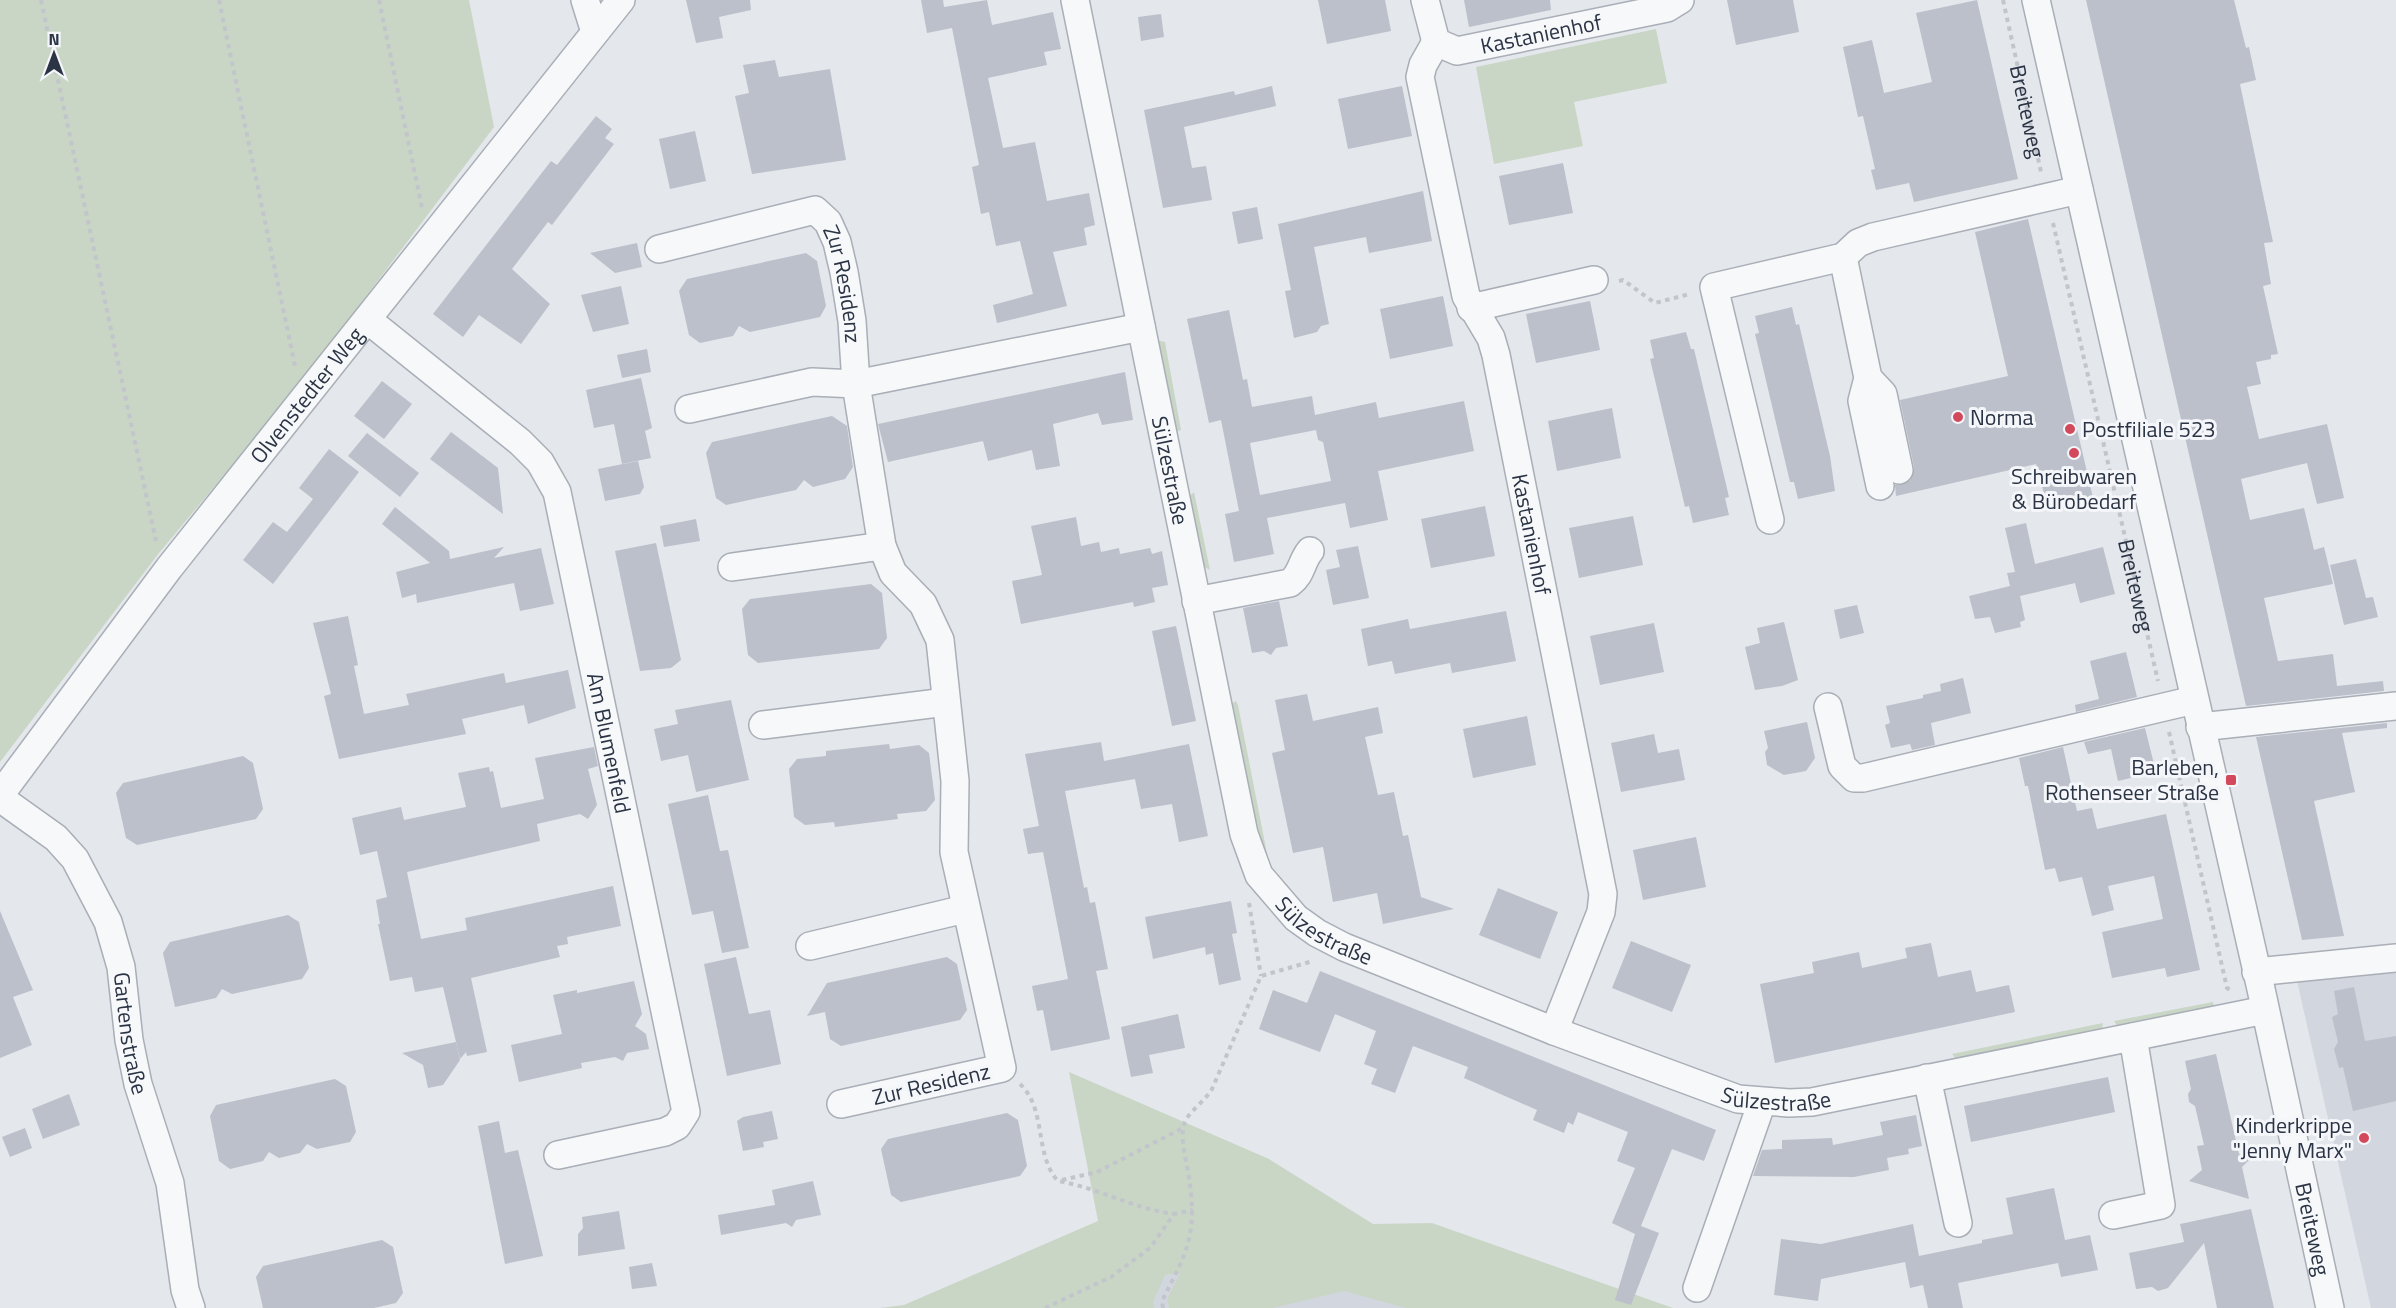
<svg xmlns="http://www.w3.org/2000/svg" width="2396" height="1308" font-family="'Titillium Web',sans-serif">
<rect width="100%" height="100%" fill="#e4e7ec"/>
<g fill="#d2d6de">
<polygon points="2396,972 2396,1308 2371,1308 2297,981"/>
<polygon points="1301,1256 1422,1308 1052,1308 1165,1275"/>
</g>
<g fill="#c9d6c5">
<polygon points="0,0 469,0 494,127 299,385 159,553 0,762"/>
<polygon points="1656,29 1667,83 1574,102 1583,146 1494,164 1476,67"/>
<polygon points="1156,340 1165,342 1181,430 1175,432"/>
<polygon points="1194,492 1210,570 1201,565 1188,498"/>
<polygon points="1236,701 1238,705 1269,864 1255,837 1230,705"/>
<polygon points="2213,1002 2214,1006 2210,1009 2118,1027 2114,1021"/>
<polygon points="2103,1023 2102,1031 1958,1061 1952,1054"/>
<polygon points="1069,1072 1269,1159 1373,1224 1432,1223 1673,1308 1406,1308 1344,1291 1273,1308 1169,1308 1167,1300 1180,1273 1165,1275 1153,1302 1154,1308 880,1308 904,1305 1098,1221"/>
</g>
<g fill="#bbc0ca" fill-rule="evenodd">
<polygon points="686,0 750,0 751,10 719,17 723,38 696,43"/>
<polygon points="921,0 943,0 944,7 987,0 992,25 1053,12 1061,49 1044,52 1047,65 988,78 1003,148 1035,142 1047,201 1089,193 1095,225 1084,228 1087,245 1053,252 1067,306 997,323 993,305 1033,294 1020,241 996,246 989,212 981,214 972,167 979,165 952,28 927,33"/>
<polygon points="1318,0 1385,0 1391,31 1327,44"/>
<polygon points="1464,0 1550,0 1551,10 1469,27"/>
<polygon points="1727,0 1793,0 1799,32 1736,45"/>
<polygon points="1977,0 2018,179 1914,202 1909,183 1876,190 1871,170 1875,169 1863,116 1858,117 1843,47 1872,40 1884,93 1932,82 1916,13"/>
<polygon points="2086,0 2234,0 2246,48 2249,47 2256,80 2240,84 2273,242 2264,243 2271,284 2263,286 2278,354 2271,355 2271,359 2256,362 2261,384 2247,387 2259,439 2327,424 2344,498 2317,504 2307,463 2241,479 2250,520 2304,508 2314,550 2324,547 2333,584 2264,598 2278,661 2333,654 2337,686 2383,681 2384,691 2246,706"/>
<polygon points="1161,14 1164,37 1141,41 1138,17"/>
<polygon points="775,60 779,77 830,69 846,160 752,174 735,96 749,93 743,65"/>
<polygon points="1272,86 1276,106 1184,127 1192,168 1206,166 1212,200 1163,208 1144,110 1234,91 1235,95"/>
<polygon points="1402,86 1412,136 1348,149 1338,99"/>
<polygon points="596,116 612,129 605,138 614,144 552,225 548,222 512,269 550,304 521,344 479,315 463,337 433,314 551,161 557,165"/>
<polygon points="695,131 706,181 670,189 659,139"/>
<polygon points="1563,163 1573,213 1509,225 1499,176"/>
<polygon points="1423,191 1432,241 1369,253 1366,237 1314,247 1329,324 1321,326 1317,332 1294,338 1285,291 1291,290 1278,224"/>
<polygon points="1257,207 1263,239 1238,244 1232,212"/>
<polygon points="2028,219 2094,502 2049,512 2036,464 1896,496 1895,485 1910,481 1914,467 1900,400 2008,376 1975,232"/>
<polygon points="637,243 642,267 615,273 590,253"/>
<polygon points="806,253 817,261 826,306 820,317 750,332 739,326 733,336 700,343 689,335 679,291 687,279"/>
<polygon points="621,286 629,324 593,332 581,295"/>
<polygon points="1443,296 1453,346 1390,359 1380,309"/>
<polygon points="1590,301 1600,350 1536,363 1526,314"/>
<polygon points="1792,307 1796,325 1799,324 1830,456 1835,491 1798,499 1794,482 1790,482 1755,334 1759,333 1755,316"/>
<path d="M1229 310 1243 380 1247 379 1252 407 1312 396 1315 415 1376 402 1379 418 1464 401 1474 451 1378 471 1388 520 1350 528 1345 503 1267 518 1274 554 1234 562 1225 514 1239 511 1221 420 1209 423 1187 319ZM1316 430 1318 440 1323 442 1331 481 1260 495 1250 443Z"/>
<polygon points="1686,332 1691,349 1694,349 1729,497 1725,498 1729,515 1693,523 1689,506 1685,507 1650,359 1654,358 1650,340"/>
<polygon points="647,349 651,372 622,378 617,355"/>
<polygon points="1125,372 1133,420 1102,425 1098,413 1053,424 1060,466 1036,470 1032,450 988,461 983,441 888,462 878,424"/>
<polygon points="641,378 652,428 645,431 651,458 622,464 614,424 594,428 586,390"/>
<polygon points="382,381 412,404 384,439 354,416"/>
<polygon points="1612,408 1621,458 1557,471 1548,421"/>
<polygon points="832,416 847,426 853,467 845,479 813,487 804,480 796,490 726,505 716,498 706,453 712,442"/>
<polygon points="451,432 498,468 503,514 430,459"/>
<polygon points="367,433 419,473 400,497 348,456"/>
<polygon points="329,449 359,472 273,584 243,560 273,522 287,532 313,499 299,488"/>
<polygon points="638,461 644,487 640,494 605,501 598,469"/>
<polygon points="1485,506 1495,556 1431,568 1421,519"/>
<polygon points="395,507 449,551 450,559 504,547 494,558 541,548 554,604 520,611 514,583 417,603 416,594 402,598 396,572 430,563 382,524"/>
<polygon points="1633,516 1643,565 1579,578 1569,528"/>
<polygon points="1076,517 1081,546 1099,542 1101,552 1119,548 1120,554 1150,548 1152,554 1162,551 1168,585 1152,588 1155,602 1134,607 1133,602 1021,624 1012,581 1042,575 1031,526"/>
<polygon points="696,519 700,541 664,547 660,526"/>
<polygon points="2026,523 2035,564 2103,547 2115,594 2080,603 2075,583 2020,596 2025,620 2020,622 2021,627 1995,633 1990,617 1975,619 1969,596 2010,586 2007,573 2015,572 2005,528"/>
<polygon points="656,543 681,660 671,668 640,671 615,551"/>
<polygon points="1358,546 1369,598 1333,605 1326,570 1340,567 1336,550"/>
<polygon points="2356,559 2366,598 2373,597 2378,617 2344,625 2330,565"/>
<polygon points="871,584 882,593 887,638 879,649 758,663 748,655 742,609 750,599"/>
<polygon points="1279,601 1288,646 1276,648 1271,655 1264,651 1252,653 1243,608"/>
<polygon points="1857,605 1864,633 1840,639 1834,610"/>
<polygon points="1506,611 1516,661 1452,673 1450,663 1395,674 1392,661 1368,666 1361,629 1408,619 1410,629"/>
<polygon points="348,616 358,665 354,666 364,714 409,705 406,694 504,673 506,683 568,670 576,708 528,724 524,705 462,719 466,734 339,759 324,696 331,694 313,623"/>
<polygon points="1784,622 1798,680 1782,686 1755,690 1745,647 1760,643 1757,628"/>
<polygon points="1654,623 1664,672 1600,685 1590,636"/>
<polygon points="1176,626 1196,721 1172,726 1152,631"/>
<polygon points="2126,652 2137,697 2076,712 2075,705 2099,699 2090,661"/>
<polygon points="1963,678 1971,713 1931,723 1935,745 1912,750 1910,744 1891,748 1885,725 1890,723 1886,706 1923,698 1923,695 1941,691 1940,684"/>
<polygon points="1307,694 1313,721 1378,707 1383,733 1365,737 1378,795 1394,792 1403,836 1408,835 1421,897 1454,909 1383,924 1377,893 1333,902 1323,847 1293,853 1272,753 1285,750 1275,700"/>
<polygon points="731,700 749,780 696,792 688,755 661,761 654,729 678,724 675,710"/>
<polygon points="1527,716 1536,765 1473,778 1463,729"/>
<polygon points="1807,722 1815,758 1806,771 1784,775 1767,765 1765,752 1768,748 1764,731"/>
<polygon points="2387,723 2387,728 2342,733 2355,792 2314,801 2344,936 2302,940 2256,737"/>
<polygon points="2145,728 2156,772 2118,781 2111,749 2088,754 2084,742"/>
<polygon points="1654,734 1658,753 1679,749 1685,780 1621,792 1611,743"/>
<polygon points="1101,742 1104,761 1189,744 1208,836 1179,842 1172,804 1141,809 1135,779 1065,791 1084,888 1087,887 1090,903 1095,902 1108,969 1096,971 1110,1039 1051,1051 1043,1010 1037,1011 1032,986 1068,979 1043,852 1028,854 1023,829 1039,826 1025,754"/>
<polygon points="889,744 890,749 919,745 929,753 935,800 926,811 897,814 898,819 835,827 834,822 805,825 794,817 789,769 797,759 826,756 826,751"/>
<polygon points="594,747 598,766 588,769 597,805 588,819 580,814 537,824 540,841 407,872 421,939 467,930 465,918 613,886 621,926 567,937 568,944 557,946 560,957 471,978 487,1052 467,1056 466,1052 460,1059 443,987 415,992 412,977 390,981 378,924 380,924 376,900 387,897 377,851 360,855 352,818 401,807 404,820 466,807 458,773 489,767 490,772 493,771 501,808 544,799 535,758"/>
<polygon points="2063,747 2077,811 2092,808 2097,829 2166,814 2200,970 2167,977 2165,968 2112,978 2102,932 2163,919 2154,876 2108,886 2114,910 2092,916 2082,877 2059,882 2055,868 2045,870 2028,786 2025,786 2019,758"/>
<polygon points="243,756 253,763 263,809 256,819 137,845 126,838 116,793 123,783"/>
<polygon points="708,795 720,851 728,850 749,948 722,953 713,911 692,915 668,804"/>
<polygon points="1696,837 1706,887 1643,900 1633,850"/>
<polygon points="1498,888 1558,912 1540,959 1479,935"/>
<polygon points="1231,901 1237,933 1232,934 1241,980 1219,985 1213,953 1206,955 1205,947 1153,959 1145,917"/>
<polygon points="0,911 33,990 13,997 32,1045 0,1058"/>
<polygon points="288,915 299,922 309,968 302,979 232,994 222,989 216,998 175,1007 163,953 170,942"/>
<polygon points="1631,941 1691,965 1672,1012 1612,988"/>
<polygon points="1931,943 1938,977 1971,970 1976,992 2009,985 2015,1012 1775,1063 1760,984 1814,973 1812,962 1859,952 1862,968 1907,958 1905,948"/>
<polygon points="736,957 749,1014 770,1010 781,1064 727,1076 704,964"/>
<polygon points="947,957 957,964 967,1010 960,1020 841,1046 830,1039 825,1012 807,1016 827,983"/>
<polygon points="1320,971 1716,1130 1704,1161 1672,1149 1641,1226 1659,1233 1631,1305 1615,1300 1635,1234 1612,1223 1635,1168 1617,1161 1628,1132 1578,1112 1573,1125 1568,1122 1564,1133 1533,1120 1537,1110 1464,1078 1468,1067 1413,1046 1395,1093 1371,1084 1377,1069 1364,1064 1376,1031 1335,1014 1320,1052 1259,1029 1273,990 1307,1003"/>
<polygon points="634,981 642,1014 635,1026 646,1034 649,1049 627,1053 623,1061 615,1057 581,1063 582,1068 519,1082 511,1045 562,1034 553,995 577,990 577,993"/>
<polygon points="2354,987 2365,1041 2396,1036 2396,1101 2353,1111 2343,1067 2339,1068 2334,1049 2338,1042 2332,1017 2338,1014 2334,991"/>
<polygon points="1178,1014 1185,1048 1149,1055 1153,1073 1131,1077 1121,1027"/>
<polygon points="456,1042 460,1060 443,1085 428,1088 423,1065 402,1053"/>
<polygon points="2216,1054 2239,1154 2251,1158 2242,1167 2249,1199 2189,1181 2202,1170 2197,1146 2204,1145 2195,1106 2189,1102 2188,1094 2191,1089 2185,1061"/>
<polygon points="2108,1077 2115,1112 1971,1142 1964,1106"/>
<polygon points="335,1079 346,1086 356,1132 350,1142 317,1149 307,1144 300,1153 279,1158 269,1152 263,1161 230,1169 219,1161 210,1116 216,1105"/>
<polygon points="69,1094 80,1125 43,1139 32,1109"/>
<polygon points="772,1111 778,1139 763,1142 764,1147 743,1151 737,1121 743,1117"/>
<polygon points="1007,1113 1018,1120 1027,1166 1020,1176 901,1202 891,1195 881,1149 888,1139"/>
<polygon points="1916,1115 1922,1146 1908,1149 1909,1154 1887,1158 1889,1170 1854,1177 1753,1176 1762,1150 1782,1149 1782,1140 1832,1138 1833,1145 1883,1135 1880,1122"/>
<polygon points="499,1121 505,1153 518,1150 543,1256 505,1264 478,1126"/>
<polygon points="25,1128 32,1148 10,1157 2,1137"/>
<polygon points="813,1181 821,1215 796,1220 792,1227 786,1223 721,1235 718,1215 775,1205 772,1190"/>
<polygon points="2054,1188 2065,1240 2090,1235 2098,1270 2061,1277 2058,1263 1958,1283 1963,1308 1928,1308 1923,1285 1910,1288 1905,1262 1821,1279 1818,1301 1774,1295 1781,1239 1821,1244 1913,1224 1919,1256 1982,1243 1982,1240 2013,1234 2006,1198"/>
<polygon points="2251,1209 2274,1308 2217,1308 2204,1243 2168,1288 2158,1291 2152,1287 2136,1289 2129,1253 2184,1242 2180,1224"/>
<polygon points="619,1211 625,1249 578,1256 578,1234 583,1228 582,1217"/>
<polygon points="382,1240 393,1247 403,1293 396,1303 374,1308 263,1308 256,1277 263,1266"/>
<polygon points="652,1263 657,1286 632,1289 629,1267"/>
</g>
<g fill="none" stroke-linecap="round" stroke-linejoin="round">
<defs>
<g id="minor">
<polyline points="585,0 595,32"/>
<path id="s3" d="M1075 0 1244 834 1259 875 1296 918 1317 933 1344 947 1554 1031 1738 1099 1789 1103 1812 1102 2265 1010"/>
<path id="s4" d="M1425 0 1436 42 1457 51 1667 8 1680 0"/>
<path id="s5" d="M2036 0 2261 989 2330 1308"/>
<path id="s6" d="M1436 42 1423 65 1420 77 1466 296 1491 338 1496 355 1603 894 1601 912 1554 1031"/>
<path id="s7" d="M659 249 815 210 828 222 837 242 844 272 852 321 856 384 882 546 893 573 923 604 940 640 955 781 954 852 1002 1068 841 1104"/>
<polyline points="1843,257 1868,378 1862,401 1880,486"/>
<polyline points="1471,308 1594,280"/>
<path id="s8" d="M368 320 520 442 540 462 557 492 686 1112 677 1126 665 1132 558 1155"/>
<polyline points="1868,378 1883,394 1899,470"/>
<polyline points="689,409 812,382 856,384 1141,327"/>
<polyline points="1770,520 1714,287 1843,257 1858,243 1873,237 2079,190"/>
<polyline points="732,567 882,546"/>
<path d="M1196 601 1290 583C1302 574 1301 562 1310 551"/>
<polyline points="1828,707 1842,766 1854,778 1863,778 2194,700"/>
<polyline points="763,725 946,702"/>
<polyline points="2200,727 2396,706"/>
<path id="s9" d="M0 795 169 568 621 0"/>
<path id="s10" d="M0 798 56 838 75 859 108 922 121 967 129 1040 138 1084 170 1183 185 1290 191 1308"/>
<polyline points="810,946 965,909"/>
<polyline points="2256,972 2396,958"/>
<polyline points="1927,1078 1958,1223"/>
<polyline points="2113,1215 2161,1205 2133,1037"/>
<polyline points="1697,1288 1762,1102"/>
</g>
</defs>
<use href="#minor" stroke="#a9aeb7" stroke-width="30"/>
<g stroke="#c2c5cb" stroke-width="4" stroke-dasharray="4.5 4.5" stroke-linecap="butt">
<polyline points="41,0 156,541"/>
<polyline points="219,0 295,366"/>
<polyline points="379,0 422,208"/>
<path id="s1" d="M2003 0 2041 172"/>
<path id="s2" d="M2053 223 2158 681"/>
<polyline points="1619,281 1623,280 1655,303 1690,294"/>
<polyline points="2169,732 2227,988 2230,990"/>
<polyline points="1249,903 1261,976"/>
<path d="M1020 1084C1047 1109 1034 1155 1058 1181 1099 1188 1131 1208 1174 1214"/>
<polyline points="1062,1180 1097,1172 1183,1128"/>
<polyline points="1045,1308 1111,1277 1150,1248 1174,1214 1193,1210"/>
<path d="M1163 1308 1162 1301C1185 1255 1197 1238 1190 1184 1188 1167 1181 1146 1183 1129 1184 1114 1204 1103 1212 1089L1261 976 1313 961"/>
</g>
<use href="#minor" stroke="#f7f8fa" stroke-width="27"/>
</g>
<g fill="#d1495b" stroke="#f4f6f9" stroke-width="2">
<circle cx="1958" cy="417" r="6"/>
<circle cx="2070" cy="429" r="6"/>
<circle cx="2074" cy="453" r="6"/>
<rect x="2225" y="774" width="12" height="12" rx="3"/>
<circle cx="2364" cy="1138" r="6"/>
</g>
<g text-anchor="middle" stroke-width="6" stroke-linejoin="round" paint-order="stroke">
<g font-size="22" fill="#2b3445" stroke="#f4f6f9">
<text dy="8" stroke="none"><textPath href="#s4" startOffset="152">Kastanienhof</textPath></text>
<text dy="8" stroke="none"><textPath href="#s1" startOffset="114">Breiteweg</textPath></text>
<text dy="8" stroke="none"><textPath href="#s7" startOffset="243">Zur Residenz</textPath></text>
<text dy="8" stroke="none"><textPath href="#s9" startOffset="504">Olvenstedter Weg</textPath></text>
<text dy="8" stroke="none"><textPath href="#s3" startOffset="480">Sülzestraße</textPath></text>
<text dy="8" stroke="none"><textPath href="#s6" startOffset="512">Kastanienhof</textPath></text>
<text dy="8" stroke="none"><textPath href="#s2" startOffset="372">Breiteweg</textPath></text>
<text dy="8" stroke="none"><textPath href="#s8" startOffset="514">Am Blumenfeld</textPath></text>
<text dy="8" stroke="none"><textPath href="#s3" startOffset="982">Sülzestraße</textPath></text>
<text dy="8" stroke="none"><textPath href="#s10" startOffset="282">Gartenstraße</textPath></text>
<text transform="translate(931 1084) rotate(-13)" y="8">Zur Residenz</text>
<text dy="8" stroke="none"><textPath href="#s3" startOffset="1468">Sülzestraße</textPath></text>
<text dy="8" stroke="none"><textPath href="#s5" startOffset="1260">Breiteweg</textPath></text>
</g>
<g font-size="22" fill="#2b3445" stroke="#f4f6f9" text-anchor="start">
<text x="1970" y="425">Norma</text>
<text x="2082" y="437">Postfiliale 523</text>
<text x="2074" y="484" text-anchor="middle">Schreibwaren<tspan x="2074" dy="25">&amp; Bürobedarf</tspan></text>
<text x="2219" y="775" text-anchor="end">Barleben,<tspan x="2219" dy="25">Rothenseer Straße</tspan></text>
<text x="2352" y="1133" text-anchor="end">Kinderkrippe<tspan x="2352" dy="25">"Jenny Marx"</tspan></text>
</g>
</g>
<g transform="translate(54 54)" stroke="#f4f6f9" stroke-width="4.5" paint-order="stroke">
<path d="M0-4.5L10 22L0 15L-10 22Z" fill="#2b3445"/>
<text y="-9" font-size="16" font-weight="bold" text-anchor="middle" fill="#2b3445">N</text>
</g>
</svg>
